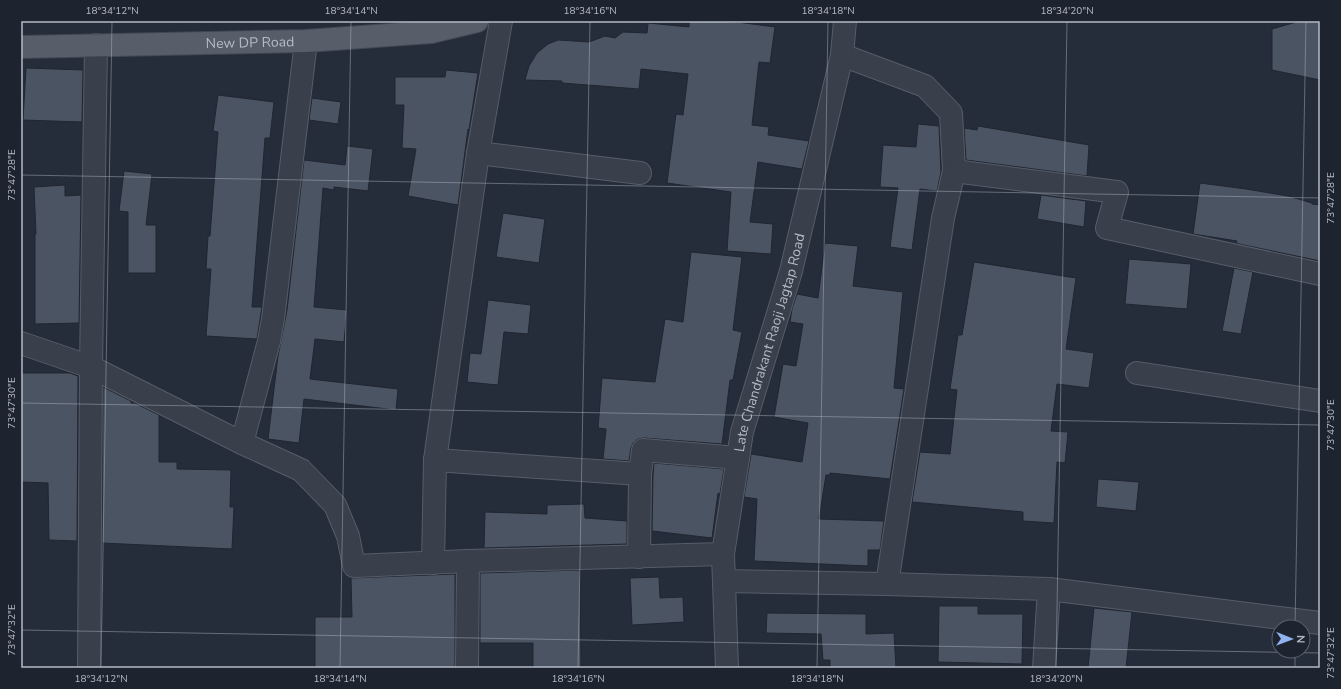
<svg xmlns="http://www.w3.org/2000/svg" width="1341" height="689" font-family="'Nunito Sans',sans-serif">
<rect width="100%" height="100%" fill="#252d3a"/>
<g fill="#4b5463" stroke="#202631">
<polygon points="689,21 729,21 775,27 770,63 759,62 752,125 769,127 768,135 809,141 802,169 758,162 750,222 773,224 771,254 727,251 731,192 667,183 676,114 683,115 688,74 641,69 639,89 562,83 562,81 525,80 529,66 537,53 548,44 558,40 589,42 605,36 615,38 623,32 647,33 648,23 689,27"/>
<polygon points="1300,21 1320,21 1320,80 1272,70 1272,29"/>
<polygon points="26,68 83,70 82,122 23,120"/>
<polygon points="446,70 478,73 469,130 468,129 458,205 408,196 416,149 402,148 404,105 395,105 395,77 445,77"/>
<polygon points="218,95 274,102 270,138 265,138 252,307 262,307 257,339 206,336 211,269 206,269 208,236 210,236 218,132 213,131"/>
<polygon points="312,98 341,102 338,124 309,120"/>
<polygon points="918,124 939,126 941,172 937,191 920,189 912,250 890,247 898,188 880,187 883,145 916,147"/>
<polygon points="978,126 1089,145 1087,176 966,160 964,128 977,130"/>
<polygon points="347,146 373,149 368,191 334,187 334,190 323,188 314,307 347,310 344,342 315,339 310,379 398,389 396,410 304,399 299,443 268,439 278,356 287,310 304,160 345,165"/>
<polygon points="124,171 152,174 146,225 156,225 156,273 128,273 128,212 119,211"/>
<polygon points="1200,183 1246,189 1288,196 1312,203 1312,204 1320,205 1320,261 1239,244 1236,243 1237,241 1193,234"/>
<polygon points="65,185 65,196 81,195 79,323 35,324 35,234 36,234 34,187"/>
<polygon points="1041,195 1086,201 1084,227 1037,219"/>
<polygon points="503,213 545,219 539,263 496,257"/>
<polygon points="825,243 858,246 853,286 903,292 894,388 904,389 890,479 830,473 830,475 826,475 819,519 884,521 880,550 868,550 868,566 754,561 757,499 744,497 751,454 802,462 808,423 774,417 783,364 796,366 803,324 790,322 792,309 797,294 818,298"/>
<polygon points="691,252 742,257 733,330 742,332 733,380 730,380 722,444 644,438 638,439 633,443 631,448 629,461 603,459 606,429 598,428 602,378 655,382 665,319 683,322"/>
<polygon points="1129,259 1191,264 1187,309 1125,304"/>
<polygon points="974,262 1076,278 1066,349 1094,353 1089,388 1057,384 1051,431 1068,432 1065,463 1057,462 1054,523 1023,521 1023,512 912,502 920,452 950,454 957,390 950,389 958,335 962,335"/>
<polygon points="1234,268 1253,272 1241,334 1222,331"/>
<polygon points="488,300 531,305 528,334 504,332 498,385 467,382 470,353 481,354"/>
<polygon points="21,373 70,373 78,376 77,541 49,540 48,483 21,482"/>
<polygon points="103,387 131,401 131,403 135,403 159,415 159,462 177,462 177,469 231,470 230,507 234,507 232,549 102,543"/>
<polygon points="654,463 724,469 720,494 718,493 712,538 652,531 653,475"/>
<polygon points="1098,479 1139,482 1136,511 1096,507"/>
<polygon points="584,504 585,518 627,521 627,544 484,548 485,512 547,514 547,505"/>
<polygon points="580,570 581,668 533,668 533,643 480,643 480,573"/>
<polygon points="455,574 455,668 315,668 315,617 352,617 351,578"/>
<polygon points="659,577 660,598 683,597 684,622 632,625 630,578"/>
<polygon points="939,606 978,606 978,614 1023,614 1022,664 938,662"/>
<polygon points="1094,608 1132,612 1126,668 1088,668"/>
<polygon points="767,613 866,614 866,634 894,633 896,668 830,668 830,660 823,660 821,634 766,633"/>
</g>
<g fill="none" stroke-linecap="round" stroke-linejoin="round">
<defs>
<g id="minor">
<polyline points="842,55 925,86 951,113 954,171 943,218 887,584"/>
<polyline points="478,153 640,173"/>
<polyline points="954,171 1117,192 1107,228 1320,274"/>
<polyline points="21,343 91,367 242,443 301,470 335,505 348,536 354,566 468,561 723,554"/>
<polyline points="1137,373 1320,401"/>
<polyline points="242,443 269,341 273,319 306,41"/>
<polyline points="435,460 640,474 639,557"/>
<polyline points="640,474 643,450 738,458"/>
<polyline points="433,563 435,460 478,153 501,21"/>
<polyline points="724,581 887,584 1049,589 1320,623"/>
<polyline points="89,668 91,367 96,45"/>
<polyline points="467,668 468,561"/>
<path id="s1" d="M727 668 723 554 742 432 791 271 842 55 845 21"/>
<polyline points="1044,668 1049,589"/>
</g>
<g id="major">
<path id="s2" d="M21 47 306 41 431 32 477 21"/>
</g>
</defs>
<use href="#minor" stroke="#575d68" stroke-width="24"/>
<use href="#major" stroke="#424853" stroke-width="24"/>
<use href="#minor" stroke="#393f4b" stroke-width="22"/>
<use href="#major" stroke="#575e6a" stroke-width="22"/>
</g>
<path fill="none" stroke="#b4bac6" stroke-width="1" stroke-opacity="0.45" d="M21 175 1320 198M21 403 1320 425M1295 627 1306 21M21 630 1320 653M101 668 112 21M340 668 351 21M578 668 590 21M817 668 828 21M1056 668 1067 21M1295 668V651"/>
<g text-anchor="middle" stroke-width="3" stroke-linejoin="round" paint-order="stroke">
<g font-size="14" fill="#b4bac6" stroke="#1e242f">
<text dy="5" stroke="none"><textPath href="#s2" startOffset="229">New DP Road</textPath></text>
<text dy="5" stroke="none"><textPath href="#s1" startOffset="331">Late Chandrakant Raoji Jagtap Road</textPath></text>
</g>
</g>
<rect width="1341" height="689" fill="none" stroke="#1e242f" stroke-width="44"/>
<g transform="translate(1291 639) rotate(91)"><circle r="19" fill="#1e242f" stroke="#5a606b"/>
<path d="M0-3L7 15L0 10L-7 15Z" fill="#90b2ef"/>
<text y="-6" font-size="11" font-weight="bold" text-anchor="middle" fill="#b4bac6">N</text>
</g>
<rect x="22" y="22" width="1297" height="645" fill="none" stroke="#b4bac6" stroke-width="1.5"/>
<g font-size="10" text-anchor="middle" fill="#b4bac6">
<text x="112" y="14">18°34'12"N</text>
<text x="351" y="14">18°34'14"N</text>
<text x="590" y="14">18°34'16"N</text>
<text x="828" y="14">18°34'18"N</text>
<text x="1067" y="14">18°34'20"N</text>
<text transform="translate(11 175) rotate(-90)" y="4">73°47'28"E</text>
<text transform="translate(1330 198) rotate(-90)" y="4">73°47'28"E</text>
<text transform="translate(11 403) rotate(-90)" y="4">73°47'30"E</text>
<text transform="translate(1330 425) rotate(-90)" y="4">73°47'30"E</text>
<text transform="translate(11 630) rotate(-90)" y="4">73°47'32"E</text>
<text transform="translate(1330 653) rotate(-90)" y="4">73°47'32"E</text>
<text x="101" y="682">18°34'12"N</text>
<text x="340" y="682">18°34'14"N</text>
<text x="578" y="682">18°34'16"N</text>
<text x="817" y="682">18°34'18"N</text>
<text x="1056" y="682">18°34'20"N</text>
</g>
</svg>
